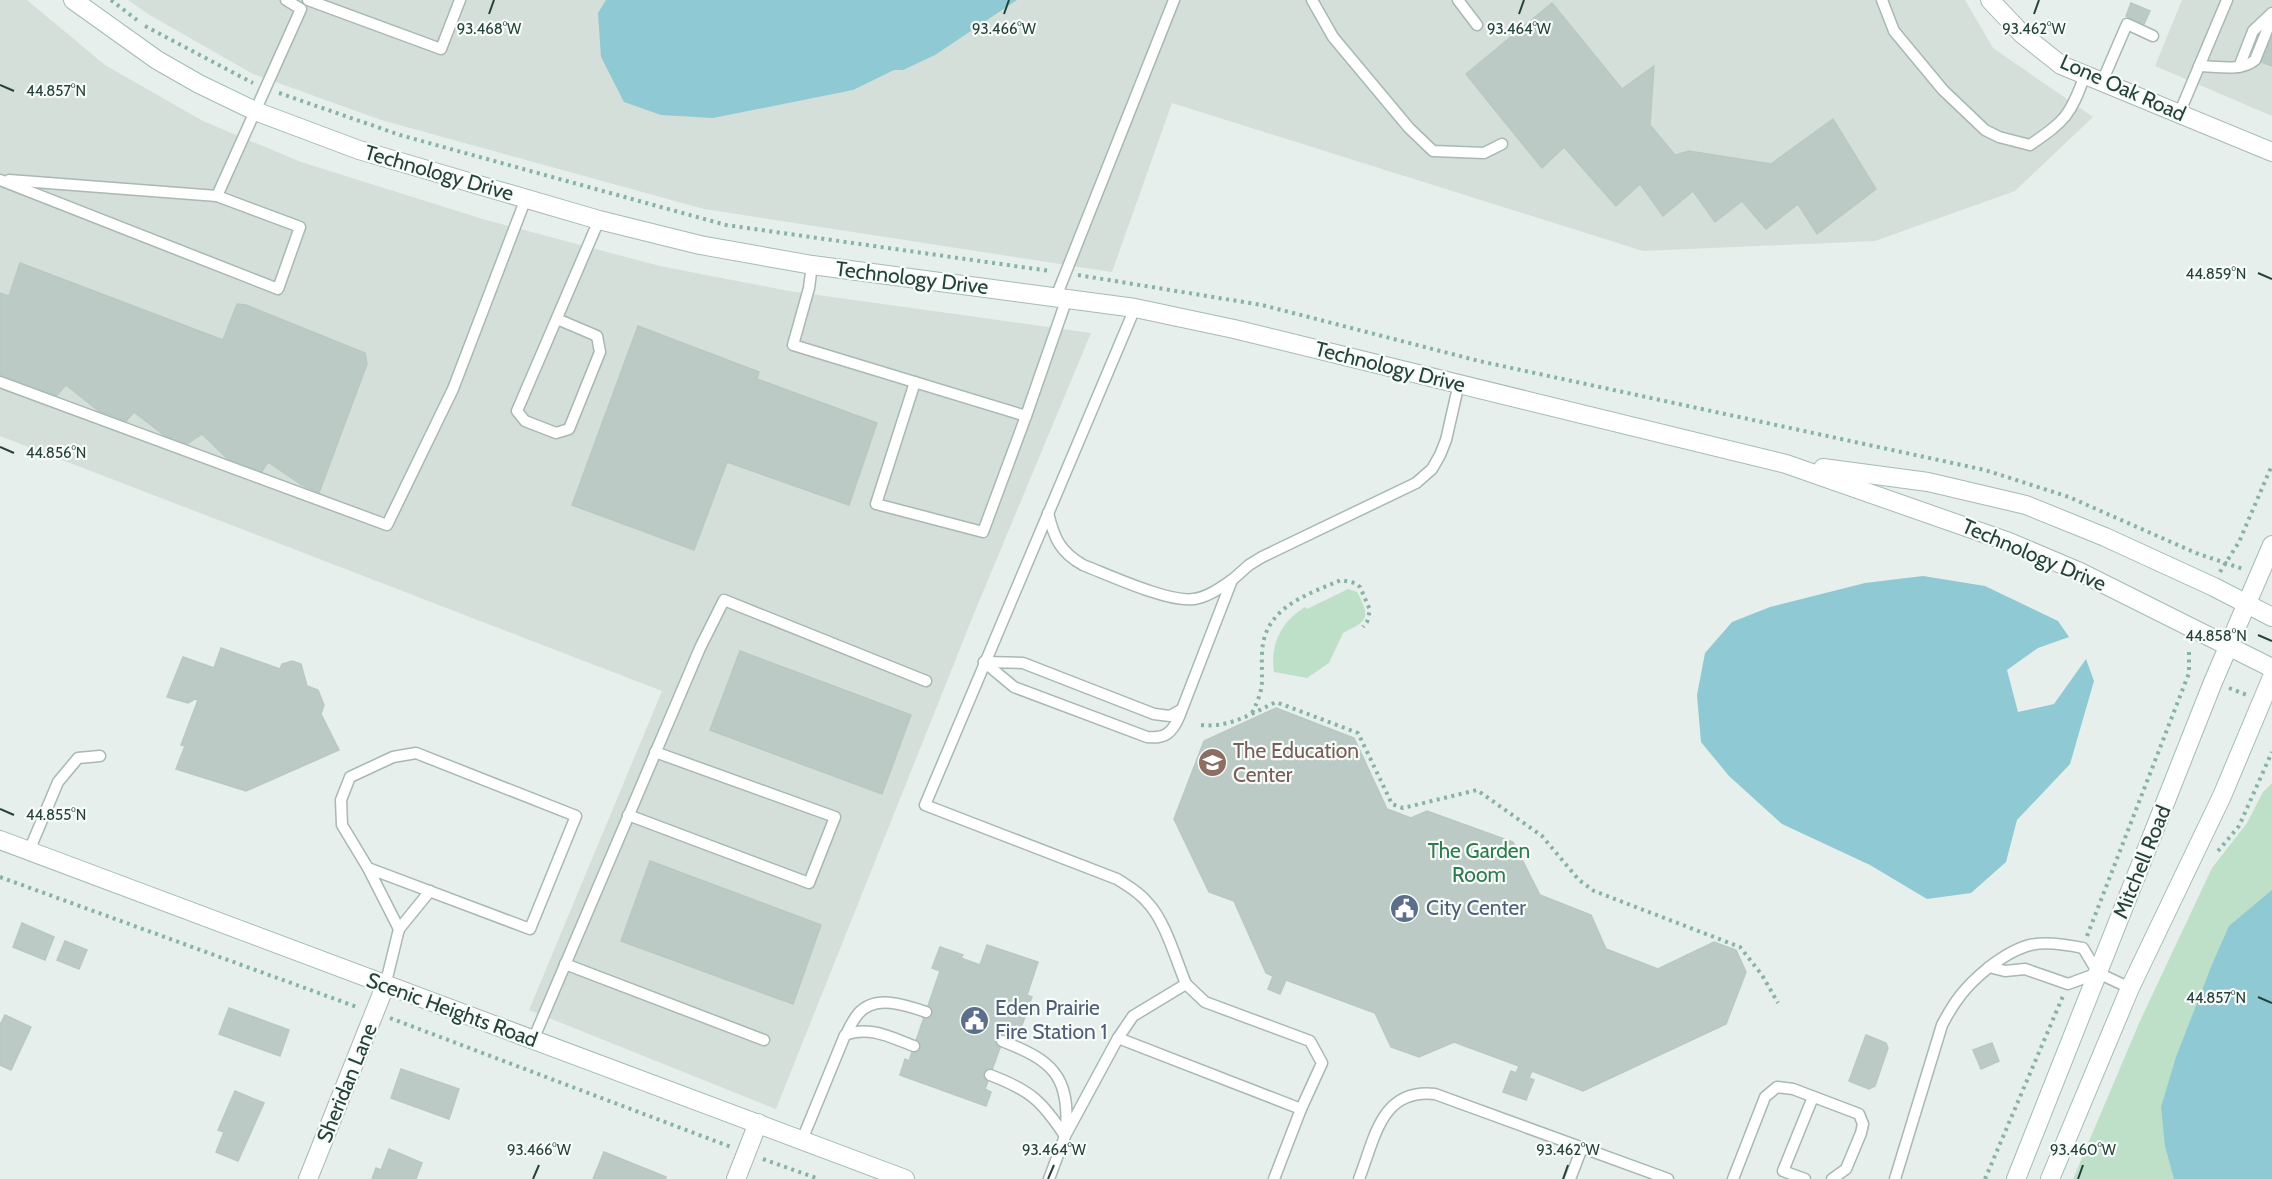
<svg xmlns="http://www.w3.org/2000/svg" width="2272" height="1179" font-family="Cabin,sans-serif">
<rect width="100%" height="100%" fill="#e6efeb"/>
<g fill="#d4dfda">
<polygon points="0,0 27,0 105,65 203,121 301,162 486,220 660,266 789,291 1091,333 973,616 776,1109 529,1010 662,691 0,436"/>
<polygon points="128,0 1965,0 1993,48 2093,117 2015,191 1875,241 1643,251 1172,103 1112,272 704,209 381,120 253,74 148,14"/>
<polygon points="2182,0 2272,0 2272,116 2155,66"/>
</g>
<g fill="#bfe0c8">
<path d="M1348 589 1357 592C1371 618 1368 621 1343 633L1329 663 1307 678 1274 672C1270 644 1281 622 1305 607L1307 609Z"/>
<polygon points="2272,783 2272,1179 2073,1179 2140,1021 2212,868 2247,823 2263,792"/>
</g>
<g fill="#8ec9d4">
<polygon points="606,0 1017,0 935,55 903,70 894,70 853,90 713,118 661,115 624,102 601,57 598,13"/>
<polygon points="1923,576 1985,586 2058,621 2069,637 2038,648 2007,670 2018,712 2054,704 2086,659 2094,681 2070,764 2017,820 2006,862 1971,893 1927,899 1870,865 1782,824 1729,776 1701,742 1697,695 1705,653 1732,622 1770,607 1865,583"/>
<polygon points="2272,890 2272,1179 2174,1179 2165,1146 2161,1107 2176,1057 2213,962 2229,926"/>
</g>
<g fill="#bbcac4" stroke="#b8c9c2" stroke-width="1.5">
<polygon points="1552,3 1622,89 1654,66 1650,125 1675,155 1689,151 1771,164 1833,119 1876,189 1817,234 1798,204 1766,229 1742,201 1715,222 1693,191 1663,216 1640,184 1616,206 1564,147 1542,168 1466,74"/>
<polygon points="2131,3 2150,11 2144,24 2126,16"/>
<polygon points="2272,35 2272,66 2261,62"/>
<polygon points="20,263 223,340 237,304 246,305 365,353 367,364 319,493 302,485 268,462 261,473 232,463 202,434 181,448 134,412 126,421 99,411 66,385 56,396 0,375 0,293 9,296"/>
<polygon points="638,326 759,372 757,379 877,423 849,505 727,462 694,550 572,505"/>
<polygon points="221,648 280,669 282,664 292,661 301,664 307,686 318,690 324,705 321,714 339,750 246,791 176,769 185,746 181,745 198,700 195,699 188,703 167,697 183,657 214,668"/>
<polygon points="740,651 911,715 882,794 710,730"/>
<polygon points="1276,708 1354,738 1387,809 1411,818 1427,811 1513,842 1540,895 1591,915 1606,949 1658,969 1714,942 1736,950 1746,972 1726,1024 1583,1091 1532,1071 1529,1078 1534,1080 1526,1100 1503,1092 1511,1071 1516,1073 1519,1066 1454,1042 1419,1057 1391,1047 1375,1013 1286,980 1280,994 1268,989 1273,976 1266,973 1234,901 1209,892 1174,819 1204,741"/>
<polygon points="650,861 821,925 793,1004 621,941"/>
<polygon points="22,923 54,937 45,960 13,947"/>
<polygon points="65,941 87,950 79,969 57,960"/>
<polygon points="987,945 1038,962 1027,995 1032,997 1020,1031 1008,1026 985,1089 991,1092 986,1106 900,1075 905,1059 909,1061 940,971 932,968 940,947 963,955 961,958 980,965"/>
<polygon points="229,1008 289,1030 280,1056 219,1034"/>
<polygon points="5,1015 31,1027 11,1070 0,1065 0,1025"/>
<polygon points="1866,1035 1886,1043 1888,1048 1875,1086 1869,1089 1849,1081"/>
<polygon points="1992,1043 1999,1061 1981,1069 1973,1050"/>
<polygon points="401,1069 459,1089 449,1119 391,1098"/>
<polygon points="235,1091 264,1103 238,1161 216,1152 224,1132 218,1130"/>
<polygon points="389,1149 422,1163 416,1179 372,1179 376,1168 381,1170"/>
<polygon points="604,1152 666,1177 665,1179 593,1179"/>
</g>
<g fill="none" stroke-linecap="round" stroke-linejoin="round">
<defs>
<g id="lane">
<polyline points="308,0 441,49 460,0"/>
<polyline points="1312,0 1333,37 1409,128 1433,151 1484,153 1502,144"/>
<polyline points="1458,0 1477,25"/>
<path d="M1882 0 1894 31 1943 90 1985 130 1999 137 2030 145C2066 120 2070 116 2085 75"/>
<path d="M2199 66C2216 66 2241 72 2255 60L2272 18"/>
<polyline points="2239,67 2253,31 2272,13"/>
<polyline points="2102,82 2127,24 2153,36"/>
<polyline points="2179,114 2227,0"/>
<polyline points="0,180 278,289 300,227 217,196"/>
<polyline points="9,180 217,196 301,9 286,0"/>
<polyline points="812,265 809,288 793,345 1026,416 1067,298"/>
<polyline points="1056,297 1174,0"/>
<polyline points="557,319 597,336 600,352 569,429 556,433 525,421 517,411 599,220"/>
<polyline points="0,382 387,525 453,389 526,198"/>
<polyline points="915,382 876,504 983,532 1026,416"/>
<path d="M1048 513C1054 538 1060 552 1083 565 1109 575 1169 603 1194 599 1208 597 1220 588 1232 580"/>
<path d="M984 662 1014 687 1147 737C1165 739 1172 733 1179 717L1232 580 1249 565 1262 557 1416 483 1432 469 1440 455 1446 440 1459 383"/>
<polyline points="984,662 1023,663 1154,714 1170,716 1181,710"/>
<polyline points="628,815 809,883 835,817 655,752"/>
<polyline points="29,851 58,782 78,758 100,756"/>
<polyline points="368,868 530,929 576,816 416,753 393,757 350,777 341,800 342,825 368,868 399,929 385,986"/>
<polyline points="399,929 430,891"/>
<polyline points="565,964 764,1040"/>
<polyline points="1989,967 2005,971 2025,969 2068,984 2098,973"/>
<polyline points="1186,984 1205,1002 1310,1041 1322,1063 1301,1109"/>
<path d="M846 1035C849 1028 853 1020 858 1014 875 994 906 1005 926 1012"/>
<polyline points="1118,1038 1301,1109 1274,1179"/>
<polyline points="533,1040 700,648 724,600 926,681"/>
<path d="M1002 1041C1051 1060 1070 1075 1066 1130"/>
<path d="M990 1075C1030 1090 1042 1101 1065 1136"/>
<path d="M802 1140 845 1035C869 1025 892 1038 914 1046"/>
<path d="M1049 1179 1065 1136 1118 1038 1133 1016 1186 984C1176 960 1165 920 1147 902 1139 892 1128 886 1117 879L925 805 1135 308"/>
<path d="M1359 1179C1375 1138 1381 1088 1435 1094L1668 1179"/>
<polyline points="1570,1179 1582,1148"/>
<polyline points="1733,1179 1765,1097 1777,1087 1793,1089 1859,1114 1863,1124 1861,1133 1846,1169 1832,1179"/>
<polyline points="1805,1179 1783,1171 1813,1097"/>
<path d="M1895 1179 1942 1025C1955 1000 1966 986 1988 968 2023 941 2040 939 2083 948L2098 973 2130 988"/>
</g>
<g id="street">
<polyline points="1990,0 2022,34 2061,65 2272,152"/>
<polyline points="308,1179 385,986"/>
<polyline points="736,1179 758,1123"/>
</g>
<g id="secondary">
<polyline points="73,0 157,60 199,84 255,111 359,150 599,220 700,245 812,265 1135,308 1234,329 1786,464 2009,542 2080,572 2272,668"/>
<polyline points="1823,468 1928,482 2026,505 2105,537 2214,587 2272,617"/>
<polyline points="0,840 905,1179"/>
<polyline points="2016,1179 2213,682 2272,545"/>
<polyline points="2050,1179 2130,988 2222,796 2272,677"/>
</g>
</defs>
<use href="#lane" stroke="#a8b8b2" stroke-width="13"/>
<use href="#street" stroke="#a8b8b2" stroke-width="20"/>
<use href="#secondary" stroke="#a4bbb3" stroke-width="20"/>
<g stroke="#86b3a5" stroke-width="4" stroke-dasharray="3 4.5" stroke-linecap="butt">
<polyline points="111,0 137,20"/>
<polyline points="145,26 253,83"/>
<polyline points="279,93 400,135 726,225 1050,271"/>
<polyline points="1078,275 1262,305 1479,361 1985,470 2069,497 2196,553 2243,569"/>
<polyline points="2220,572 2239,542 2272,465"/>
<polyline points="2229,688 2247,695"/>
<path d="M1252 713C1266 685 1261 682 1262 654 1263 608 1306 595 1341 580L1355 583 1360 587 1370 610 1367 622 1363 627"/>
<path d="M1201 725C1229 728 1251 714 1276 702L1358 733 1392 804 1403 808 1477 790 1542 836 1579 880 1594 891 1740 947 1762 975 1778 1003"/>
<polyline points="2218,851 2239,826 2272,752"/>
<polyline points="0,877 357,1007"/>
<polyline points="2087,936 2189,673 2189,648"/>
<polyline points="390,1018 731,1147"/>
<polyline points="763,1159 819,1179"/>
<polyline points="1985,1179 2063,996"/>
</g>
<use href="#lane" stroke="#fff" stroke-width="10"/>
<use href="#street" stroke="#fff" stroke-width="18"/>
<use href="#secondary" stroke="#fff" stroke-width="18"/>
</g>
<path fill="none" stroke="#24423a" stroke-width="2" d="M489 14 494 0M1004 14 1009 0M1519 14 1524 0M2034 14 2039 0M0 85 14 91M2258 273 2272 279M0 447 14 453M2258 635 2272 641M0 809 14 815M2258 997 2272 1003M533 1179 539 1165M1048 1179 1054 1165M1563 1179 1568 1165M2078 1179 2083 1165"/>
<defs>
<symbol id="school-disc" viewBox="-11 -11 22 22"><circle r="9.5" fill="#8d6e63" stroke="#f7fbf9"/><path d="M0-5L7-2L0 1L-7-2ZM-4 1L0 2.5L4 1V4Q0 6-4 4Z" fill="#fff"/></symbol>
<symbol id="civic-disc" viewBox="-11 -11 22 22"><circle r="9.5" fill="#5c6f8a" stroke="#f7fbf9"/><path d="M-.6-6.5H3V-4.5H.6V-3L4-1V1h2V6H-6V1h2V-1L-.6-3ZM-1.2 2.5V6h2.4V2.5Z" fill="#fff"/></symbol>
</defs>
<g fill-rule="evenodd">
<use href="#school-disc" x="1196" y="746" width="33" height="33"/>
<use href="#civic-disc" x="1388" y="892" width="33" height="33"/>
<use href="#civic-disc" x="958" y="1004" width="33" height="33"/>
</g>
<g text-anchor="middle" stroke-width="4.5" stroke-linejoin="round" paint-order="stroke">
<g font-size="21" fill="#24423a" stroke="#f7fbf9">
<text transform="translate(2123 88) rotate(24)" y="7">Lone Oak Road</text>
<text transform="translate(439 173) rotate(16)" y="7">Technology Drive</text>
<text transform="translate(912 278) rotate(7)" y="7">Technology Drive</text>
<text transform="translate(1390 367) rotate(14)" y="7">Technology Drive</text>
<text transform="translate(2034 555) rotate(23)" y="7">Technology Drive</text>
<text transform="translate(2142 862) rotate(-68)" y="7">Mitchell Road</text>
<text transform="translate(452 1010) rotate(20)" y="7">Scenic Heights Road</text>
<text transform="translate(347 1083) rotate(-68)" y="7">Sheridan Lane</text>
</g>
<g font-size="21" fill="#785e54" stroke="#f7fbf9" text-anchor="start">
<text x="1233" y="758">The Education<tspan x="1233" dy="24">Center</tspan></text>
</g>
<g font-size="21" fill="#2d7a4b" stroke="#f7fbf9">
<text x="1479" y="858">The Garden<tspan x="1479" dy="24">Room</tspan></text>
</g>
<g font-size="21" fill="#4e5e75" stroke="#f7fbf9" text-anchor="start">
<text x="1426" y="915">City Center</text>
<text x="995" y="1015">Eden Prairie<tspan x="995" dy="24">Fire Station 1</tspan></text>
</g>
</g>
<g font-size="15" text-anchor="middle" fill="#24423a" stroke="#f7fbf9" stroke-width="4.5" stroke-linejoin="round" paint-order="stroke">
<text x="489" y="34">93.468°W</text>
<text x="1004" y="34">93.466°W</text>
<text x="1519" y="34">93.464°W</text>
<text x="2034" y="34">93.462°W</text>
<text x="56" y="96">44.857°N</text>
<text x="2216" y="279">44.859°N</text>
<text x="56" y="458">44.856°N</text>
<text x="2216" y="641">44.858°N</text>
<text x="56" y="820">44.855°N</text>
<text x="2216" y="1003">44.857°N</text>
<text x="539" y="1155">93.466°W</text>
<text x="1054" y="1155">93.464°W</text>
<text x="1568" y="1155">93.462°W</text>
<text x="2083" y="1155">93.460°W</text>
</g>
</svg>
